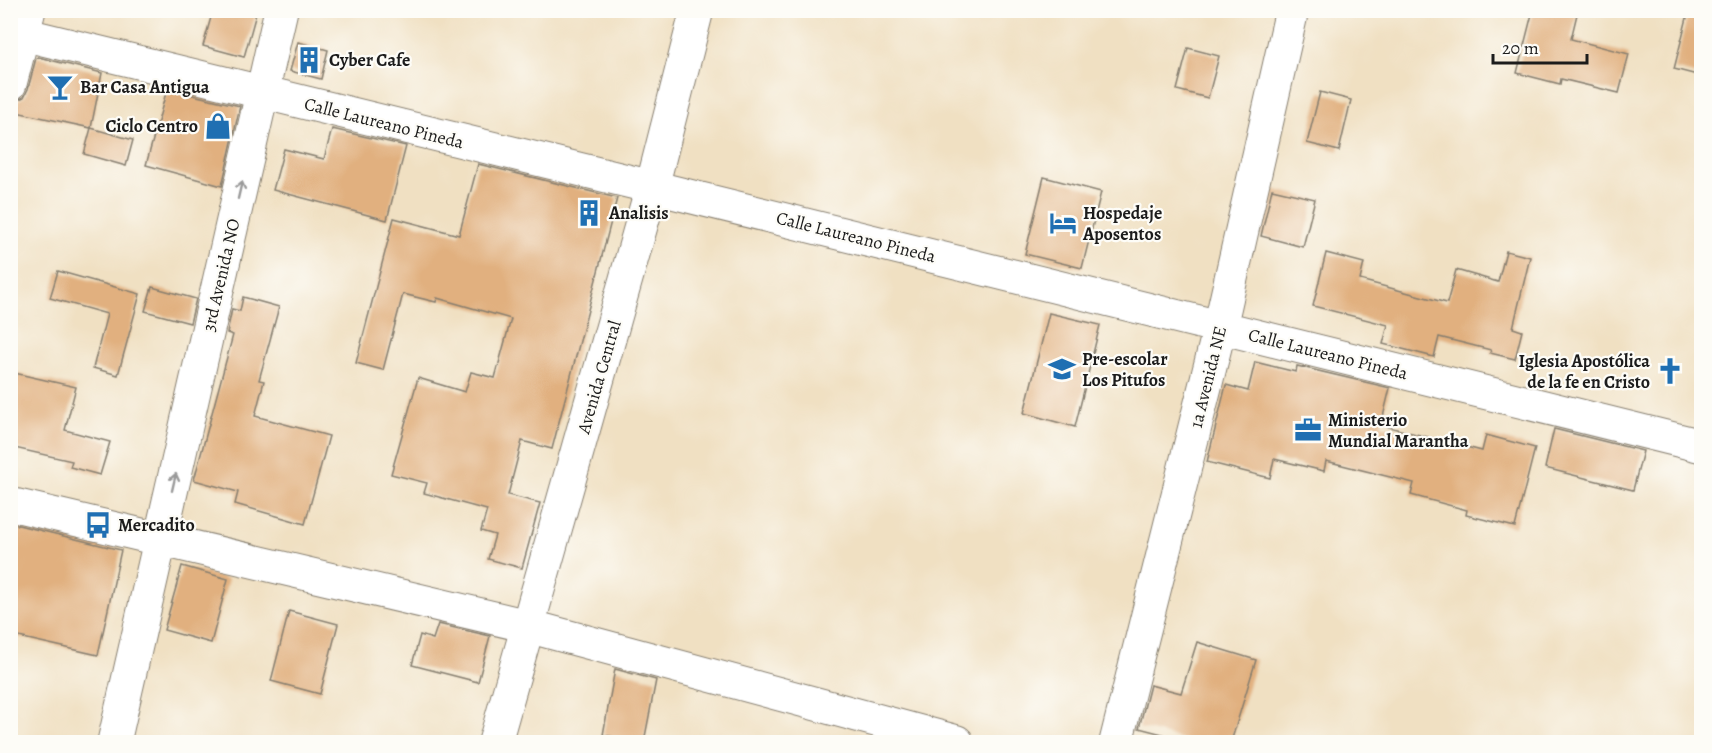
<svg xmlns="http://www.w3.org/2000/svg" width="1712" height="753" font-family="Alegreya,serif">
<rect width="100%" height="100%" fill="#fdfcf7"/>
<filter id="ink" filterUnits="userSpaceOnUse"><feTurbulence type="fractalNoise" baseFrequency=".0167" numOctaves="2"/><feDisplacementMap in="SourceGraphic" scale="12" xChannelSelector="R" yChannelSelector="G"/><feConvolveMatrix kernelMatrix="1 2 1 2 8 2 1 2 1" color-interpolation-filters="sRGB"/></filter>
<filter id="wash" filterUnits="userSpaceOnUse"><feTurbulence type="fractalNoise" baseFrequency=".008" numOctaves="4" result="noise"/><feDisplacementMap in="SourceGraphic" scale="24" xChannelSelector="R" yChannelSelector="G"/><feGaussianBlur stdDeviation="1.35" result="paint"/><feColorMatrix in="noise" values="0 0 0 0 0 0 0 0 0 0 0 0 0 0 0 0 0 1.4 0 .05"/><feComposite in="paint" operator="in"/></filter>
<g filter="url(#wash)">
<rect width="100%" height="100%" fill="#f0e0c2"/>
<g id="blocks">
<g fill="#e1b07f">
<polygon points="213,10 257,10 244,57 203,46"/>
<polygon points="1533,10 1578,10 1571,39 1629,54 1619,93 1561,79 1560,84 1517,73"/>
<polygon points="1689,10 1701,10 1701,76 1674,69"/>
<polygon points="298,42 328,50 321,79 290,71"/>
<polygon points="1188,48 1219,56 1208,98 1177,90"/>
<polygon points="38,57 102,73 91,128 16,112 18,100 24,97 28,89 36,58"/>
<polygon points="167,89 240,106 222,186 146,165"/>
<polygon points="1320,92 1351,100 1339,151 1307,143"/>
<polygon points="91,128 133,140 126,166 84,154"/>
<polygon points="332,129 406,146 387,220 273,190 284,149 324,159"/>
<polygon points="478,164 617,198 552,449 522,441 508,495 540,503 522,568 488,559 495,535 481,531 487,510 424,493 427,483 391,474 418,378 465,392 471,372 495,378 511,319 437,298 436,302 403,294 383,370 356,363 394,218 459,235"/>
<polygon points="1044,177 1101,192 1082,268 1025,254"/>
<polygon points="1272,189 1315,199 1303,247 1261,236"/>
<polygon points="1506,251 1530,257 1513,328 1522,331 1515,359 1490,353 1491,350 1439,337 1434,357 1383,344 1388,325 1313,306 1326,253 1364,263 1360,280 1447,303 1456,270 1498,282"/>
<polygon points="58,271 140,294 118,375 93,368 107,314 50,298"/>
<polygon points="152,287 196,299 190,323 145,311"/>
<polygon points="243,297 279,307 259,380 264,381 255,416 329,436 305,524 235,504 238,492 194,480 233,335 227,333 232,309 240,311"/>
<polygon points="1049,313 1100,325 1075,427 1024,413"/>
<polygon points="1255,362 1296,372 1297,366 1390,388 1381,425 1482,451 1486,435 1535,448 1515,527 1466,515 1467,510 1411,495 1414,483 1326,461 1324,471 1274,459 1270,478 1207,462 1226,385 1248,391"/>
<polygon points="10,372 76,387 65,430 110,442 100,475 70,467 72,461 10,447"/>
<polygon points="1554,429 1643,451 1633,490 1545,468"/>
<polygon points="10,523 121,550 98,655 10,635"/>
<polygon points="182,566 228,579 211,643 164,630"/>
<polygon points="289,611 338,624 320,694 271,681"/>
<polygon points="438,624 490,636 478,682 412,665 420,635 433,639"/>
<polygon points="1197,642 1256,660 1231,742 1193,742 1139,728 1150,685 1181,693"/>
<polygon points="615,669 656,680 644,742 603,735"/>
</g>
</g>
</g>
<g filter="url(#ink)">
<use href="#blocks" fill-opacity="0" stroke="#867e6f" stroke-width="1.5"/>
<g fill="none" stroke-linecap="round" stroke-linejoin="round">
<defs>
<g id="minor">
<polyline points="10,31 652,187 1702,446"/>
<polyline points="10,84 29,10"/>
<polyline points="10,504 528,626 957,742"/>
<polyline points="114,742 281,10"/>
<polyline points="495,742 652,187 697,10"/>
<polyline points="1116,742 1220,327 1292,10"/>
</g>
</defs>
<use href="#minor" stroke="#867e6f" stroke-width="35"/>
<use href="#minor" stroke="#fff" stroke-width="33"/>
</g>
<defs><path id="oneway-shaft" d="M-6 0H5M1.5-3L5.5 0L1.5 3" fill="none" stroke-width="1.6" stroke-linecap="round" stroke-linejoin="round" transform="scale(1.5)"/></defs>
<g stroke="#999">
<use href="#oneway-shaft" transform="translate(240 190) rotate(-77)"/>
<use href="#oneway-shaft" transform="translate(174 482) rotate(-77)"/>
</g>
</g>
<defs>
<symbol id="building-bare" viewBox="-9 -9 18 18"><path d="M-4-6H4V6H1V3H-1V6H-4ZM-2.5-4.3h1.7v1.8h-1.7ZM.8-4.3h1.7v1.8H.8ZM-2.5-1h1.7V.8h-1.7ZM.8-1h1.7V.8H.8Z" fill="#1f6fb2" stroke="#fdfcf7" stroke-width="2.5" paint-order="stroke"/></symbol>
<symbol id="bar-bare" viewBox="-9 -9 18 18"><path d="M-6-5H6L.8 .8V4.5H3.5V6h-7V4.5H-.8V.8Z" fill="#1f6fb2" stroke="#fdfcf7" stroke-width="2.5" paint-order="stroke"/></symbol>
<symbol id="shop-bare" viewBox="-9 -9 18 18"><path d="M-5-2.5h2.3a2.7 3.5 0 0 1 5.4 0H5L5.5 6h-11ZM-1.5-2.5h3a1.5 2.3 0 0 0-3 0Z" fill="#1f6fb2" stroke="#fdfcf7" stroke-width="2.5" paint-order="stroke"/></symbol>
<symbol id="hotel-bare" viewBox="-9 -9 18 18"><path d="M-6-4.5h1.5V1H6V5H4.5V3h-9V5H-6ZM-4 0a1.8 1.8 0 1 1 3.6 0ZM.5 0V-2.5h3Q6-2.5 6 0Z" fill="#1f6fb2" stroke="#fdfcf7" stroke-width="2.5" paint-order="stroke"/></symbol>
<symbol id="school-bare" viewBox="-9 -9 18 18"><path d="M0-5L7-2L0 1L-7-2ZM-4 1L0 2.5L4 1V4Q0 6-4 4Z" fill="#1f6fb2" stroke="#fdfcf7" stroke-width="2.5" paint-order="stroke"/></symbol>
<symbol id="church-bare" viewBox="-9 -9 18 18"><path d="M-1.2-6h2.4v3.5h3.3v2.4h-3.3V6h-2.4V-.1h-3.3v-2.4h3.3Z" fill="#1f6fb2" stroke="#fdfcf7" stroke-width="2.5" paint-order="stroke"/></symbol>
<symbol id="office-bare" viewBox="-9 -9 18 18"><path d="M-6-3h4V-5.5h4V-3h4V5H-6ZM-1-4.5V-3h2v-1.5ZM-6 0V1H6V0Z" fill="#1f6fb2" stroke="#fdfcf7" stroke-width="2.5" paint-order="stroke"/></symbol>
<symbol id="bus-bare" viewBox="-9 -9 18 18"><path d="M-5-6H5V4H4V6H2V4H-2V6H-4V4H-5ZM-3.5-4V0h7V-4ZM-3.5 1.2v1.5H-2V1.2ZM2 1.2v1.5H3.5V1.2Z" fill="#1f6fb2" stroke="#fdfcf7" stroke-width="2.5" paint-order="stroke"/></symbol>
</defs>
<g fill-rule="evenodd">
<use href="#building-bare" x="290" y="41" width="38" height="38"/>
<use href="#bar-bare" x="41" y="68" width="38" height="38"/>
<use href="#shop-bare" x="199" y="107" width="38" height="38"/>
<use href="#building-bare" x="570" y="194" width="38" height="38"/>
<use href="#hotel-bare" x="1044" y="204" width="38" height="38"/>
<use href="#school-bare" x="1043" y="350" width="38" height="38"/>
<use href="#church-bare" x="1651" y="352" width="38" height="38"/>
<use href="#office-bare" x="1289" y="411" width="38" height="38"/>
<use href="#bus-bare" x="79" y="506" width="38" height="38"/>
</g>
<g text-anchor="middle" stroke-width="4.5" stroke-linejoin="round" paint-order="stroke">
<g font-size="18" font-weight="bold" fill="#1c1c1c" stroke="#fdfcf7" text-anchor="start">
<text x="329" y="66">Cyber Cafe</text>
<text x="80" y="93">Bar Casa Antigua</text>
<text x="198" y="132" text-anchor="end">Ciclo Centro</text>
<text x="609" y="219">Analisis</text>
<text x="1083" y="219">Hospedaje<tspan x="1083" dy="21">Aposentos</tspan></text>
<text x="1082" y="365">Pre-escolar<tspan x="1082" dy="21">Los Pitufos</tspan></text>
<text x="1650" y="367" text-anchor="end">Iglesia Apostólica<tspan x="1650" dy="21">de la fe en Cristo</tspan></text>
<text x="1328" y="426">Ministerio<tspan x="1328" dy="21">Mundial Marantha</tspan></text>
<text x="118" y="531">Mercadito</text>
</g>
<g font-size="18" fill="#1c1c1c" stroke="#fdfcf7">
<text transform="translate(384 123) rotate(14)" y="6">Calle Laureano Pineda</text>
<text transform="translate(856 237) rotate(14)" y="6">Calle Laureano Pineda</text>
<text transform="translate(221 275) rotate(-77)" y="6">3rd Avenida NO</text>
<text transform="translate(1328 354) rotate(14)" y="6">Calle Laureano Pineda</text>
<text transform="translate(599 377) rotate(-74)" y="6">Avenida Central</text>
<text transform="translate(1208 377) rotate(-76)" y="6">1a Avenida NE</text>
</g>
</g>
<rect width="1712" height="753" fill="none" stroke="#fdfcf7" stroke-width="36"/>
<path d="M1493 54v9h94v-9" fill="none" stroke="#1c1c1c" stroke-width="3"/>
<text x="1502" y="54" font-size="18" fill="#1c1c1c" stroke="#fdfcf7" stroke-width="4.5" paint-order="stroke">20 m</text>
</svg>
